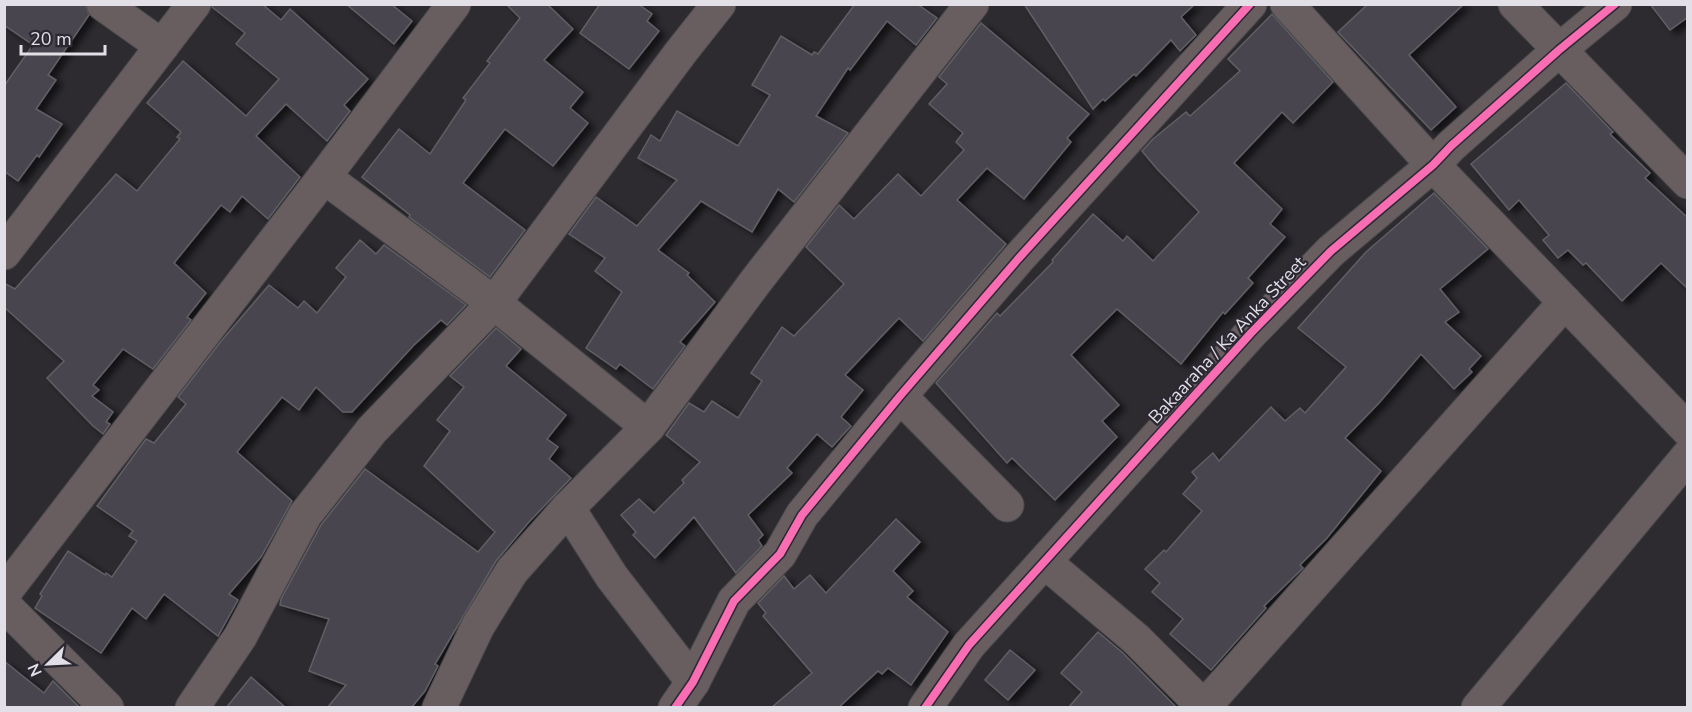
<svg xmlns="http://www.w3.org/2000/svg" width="1692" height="712" font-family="'Nunito Sans',sans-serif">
<defs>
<filter id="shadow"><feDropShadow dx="6" dy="4" stdDeviation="3" flood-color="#0009"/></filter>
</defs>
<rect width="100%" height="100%" fill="#2d2b30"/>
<g fill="#494450" stroke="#615f64" stroke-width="1.5" filter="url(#shadow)">
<polygon points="4,4 85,4 89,15 48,75 56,80 36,109 62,124 39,157 37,155 18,181 4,171 4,86 33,45 4,25"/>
<polygon points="212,4 262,4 281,20 290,9 368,79 344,105 350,111 327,141 286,104 256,136 300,177 268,219 242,196 230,212 221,205 174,263 206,293 187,317 191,320 153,369 123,349 93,385 99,390 92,396 113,412 106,422 110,424 103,434 92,425 47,378 64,361 4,307 4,283 15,289 116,174 137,191 180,139 177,137 181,132 147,103 183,61 246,116 279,79 236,44 245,33 212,7"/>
<polygon points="346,4 391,4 412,21 394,44"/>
<polygon points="506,4 547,4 573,29 544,60 583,92 570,108 588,123 553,166 505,129 463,183 525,230 490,277 409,217 410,215 362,177 399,129 430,154 466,100 463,98 490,63 487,61 520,18"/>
<polygon points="600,4 638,4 652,14 647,21 659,31 629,69 580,33"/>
<polygon points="855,4 917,4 937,18 916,45 887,21 850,70 848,68 816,116 848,133 794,202 778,189 752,232 701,201 658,250 689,273 687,275 715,302 680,342 685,346 653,389 620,364 616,369 586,348 622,292 595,271 605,258 569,234 596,197 637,226 677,180 638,158 651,135 660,141 677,111 738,146 770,95 752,85 781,36 812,55 814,52 818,54"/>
<polygon points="1024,4 1195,4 1181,17 1196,35 1180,51 1171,40 1136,76 1134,74 1105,101 1103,99 1093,109"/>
<polygon points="1368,4 1464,4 1409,55 1456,107 1431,130 1338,32"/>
<polygon points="1650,4 1688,4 1688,17 1670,30"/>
<polygon points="1272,14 1333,82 1293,123 1282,112 1234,163 1282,209 1270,224 1285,237 1248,278 1253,283 1225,314 1223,312 1181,364 1117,309 1071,355 1119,405 1102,421 1117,437 1055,500 1012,458 1007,463 936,383 997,313 1000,316 1053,262 1052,260 1093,214 1123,241 1127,236 1153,261 1199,212 1158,170 1142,151 1153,139 1186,112 1190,116 1240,71 1228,59"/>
<polygon points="981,23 1089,114 1067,138 1071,142 1024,199 987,168 957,200 1006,244 923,341 899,318 845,375 863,390 841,417 851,426 832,447 817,434 787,468 792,473 748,515 763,535 758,540 762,546 736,573 694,517 655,558 633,535 636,532 621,515 639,499 654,513 684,483 682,480 700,462 666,435 689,403 704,412 712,401 738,418 762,381 751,373 782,327 794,336 844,284 806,247 839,205 854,219 898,174 921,196 964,150 956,142 963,133 929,104 947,84 939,77"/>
<polygon points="1566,83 1613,132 1610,134 1650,173 1645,178 1688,218 1688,289 1661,263 1622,301 1586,263 1583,265 1568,250 1558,258 1543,240 1549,235 1519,200 1509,210 1471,164"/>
<polygon points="1434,193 1488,249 1440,289 1459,312 1445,322 1481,356 1469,369 1472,372 1454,389 1421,354 1379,403 1345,438 1381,471 1327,538 1300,565 1303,568 1264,606 1266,608 1211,670 1170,634 1183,619 1152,592 1160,583 1145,569 1164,550 1166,552 1202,511 1183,494 1197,478 1192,472 1213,453 1219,461 1271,407 1285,421 1300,408 1305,413 1346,367 1298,328 1366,252"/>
<polygon points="360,240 376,254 384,245 466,305 447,325 441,320 414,345 352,412 343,412 316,387 299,410 282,397 237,452 292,501 261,557 229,594 238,600 218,636 164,594 146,619 132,608 101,653 35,608 42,596 40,594 68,551 105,575 106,573 112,577 137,541 129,536 133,531 97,506 146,439 154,443 186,404 178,397 222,340 269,285 298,308 304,301 317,313 346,277 336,268"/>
<polygon points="496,328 521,349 506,366 566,415 547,439 558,447 549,459 571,478 529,522 496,561 435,664 438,666 425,691 411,708 327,708 346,685 309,671 329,619 280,605 281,599 321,525 365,469 478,552 495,532 424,466 450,431 437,420 464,387 450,376"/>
<polygon points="896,519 920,542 893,571 913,591 907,597 948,632 911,685 888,668 882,674 878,671 838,708 771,708 812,673 763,616 766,613 758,603 784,576 794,589 810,575 826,593"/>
<polygon points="1098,632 1123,653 1177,708 1068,708 1082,692 1061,673"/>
<polygon points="1010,650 1035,670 1008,700 985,680"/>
<polygon points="4,661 44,693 53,681 80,708 4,708"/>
<polygon points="251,677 286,708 226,708"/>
</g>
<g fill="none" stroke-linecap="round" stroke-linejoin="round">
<defs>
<g id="minor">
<polyline points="103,4 162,46"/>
<polyline points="1287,4 1433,165 1688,430"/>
<polyline points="1515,4 1688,182"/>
<polyline points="324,177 494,303 648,427"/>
<polyline points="4,253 194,4"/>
<polyline points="900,396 1007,505"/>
<polyline points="568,508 612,577 693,682"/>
<polyline points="1045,562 1136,639 1205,708"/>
<polyline points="4,593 324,177 454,4"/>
<polyline points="4,605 107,708"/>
<polyline points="192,708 240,637 305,515 372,430 494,303 681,52 719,4"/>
<polyline points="439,708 478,626 512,571 568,508 648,427 756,281 972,4"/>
<polyline points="675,708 693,682 734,601 780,554 802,515 900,396 1018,259 1250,4"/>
<polyline points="925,708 969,645 1251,333 1331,251 1433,165 1451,146 1559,50 1615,4"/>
<polyline points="1203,708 1565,302"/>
<polyline points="1478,708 1688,456"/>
</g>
</defs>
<use href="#minor" stroke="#4a494c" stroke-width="35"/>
<use href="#minor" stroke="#685e60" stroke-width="33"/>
<defs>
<g id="cycleway">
<polyline points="675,708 693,682 734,601 780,554 802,515 900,396 1018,259 1250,4"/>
<polyline points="925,708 969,645 1251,333 1331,251 1433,165 1451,146 1559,50 1615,4"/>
</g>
</defs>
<use href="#cycleway" stroke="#2c2833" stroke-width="11"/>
<use href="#cycleway" stroke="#f96db3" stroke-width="8"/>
</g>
<g text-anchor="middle" stroke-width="4.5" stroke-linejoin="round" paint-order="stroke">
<g font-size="18" fill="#e2dfe6" stroke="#2c2833">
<text transform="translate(1227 340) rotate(-47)" y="6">Bakaaraha / Ka Anka Street</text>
</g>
</g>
<rect width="1692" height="712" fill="none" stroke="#e2dfe6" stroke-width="12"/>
<g transform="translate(48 664) rotate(246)" stroke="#2c2833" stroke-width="4.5" paint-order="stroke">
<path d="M0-4.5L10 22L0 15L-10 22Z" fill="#e2dfe6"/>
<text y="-9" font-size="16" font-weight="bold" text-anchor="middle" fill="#e2dfe6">N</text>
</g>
<path d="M21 45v9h84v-9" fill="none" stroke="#e2dfe6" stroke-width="3"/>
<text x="30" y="45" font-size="18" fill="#e2dfe6" stroke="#2c2833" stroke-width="4.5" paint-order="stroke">20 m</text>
</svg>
